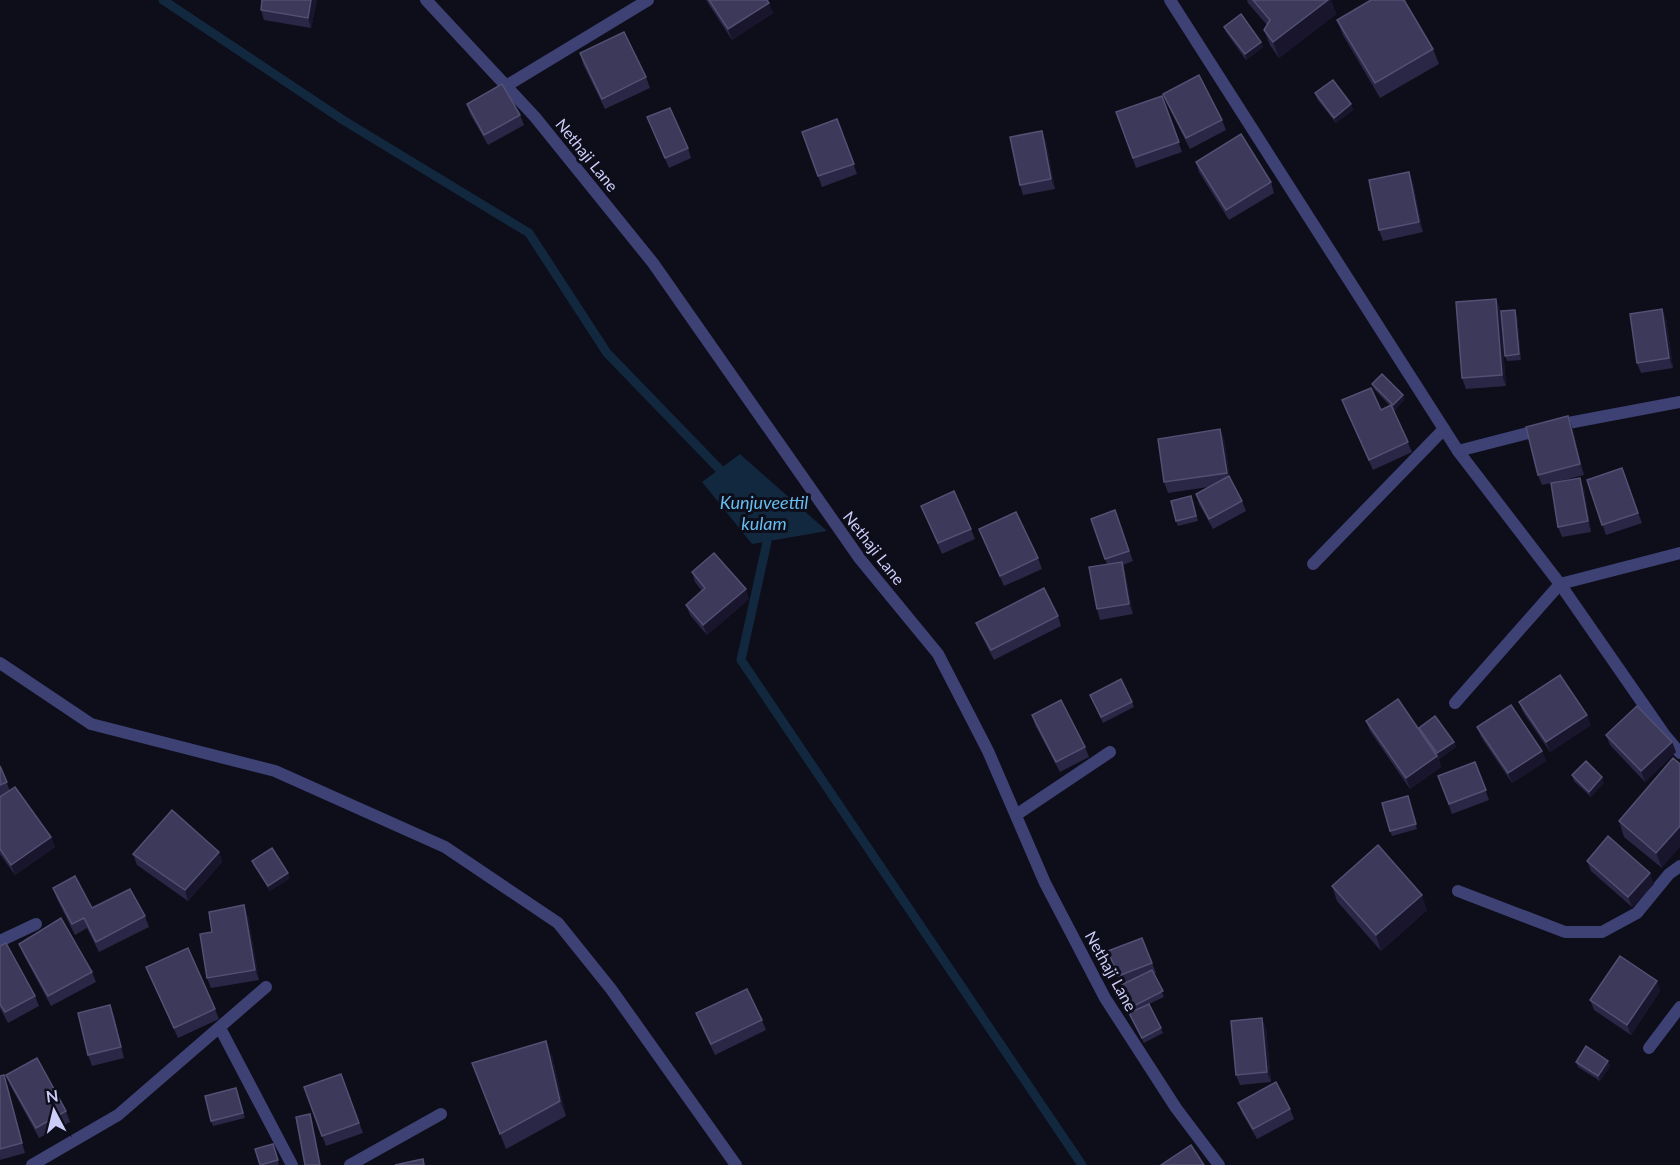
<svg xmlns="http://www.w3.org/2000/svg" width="1680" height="1165" font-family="Lato,sans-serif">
<rect width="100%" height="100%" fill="#0e0d1a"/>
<polygon fill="#12283e" points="740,454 827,531 752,544 702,482"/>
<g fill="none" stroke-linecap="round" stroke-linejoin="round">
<g stroke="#12283e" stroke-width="9">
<polyline points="163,0 343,120 529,233 607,353 728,478"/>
<polyline points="763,531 767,542 741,660 1082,1165"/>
</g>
<g stroke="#3d4174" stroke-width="12">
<polyline points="426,0 535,117 653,263 860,559 938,654 988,751 1045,883 1105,998 1176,1108 1219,1165"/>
<polyline points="1170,0 1458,451 1560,584 1664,734 1680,753"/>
<polyline points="506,86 648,0"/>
<polyline points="1458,451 1563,424 1680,402"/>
<polyline points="1313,564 1444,429"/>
<polyline points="0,663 91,724 275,771 445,847 558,923 611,989 736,1165"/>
<polyline points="1455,703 1560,584 1680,553"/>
<polyline points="1016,815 1110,752"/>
<polyline points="1458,891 1565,932 1602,932 1637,913 1669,874 1680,866"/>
<polyline points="0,941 36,924"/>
<polyline points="220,1028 292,1165"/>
<polyline points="1649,1048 1680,1007"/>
<polyline points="32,1165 118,1115 266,987"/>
<polyline points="350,1165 441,1114"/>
</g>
</g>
<g fill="#2a2746">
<polygon points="317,0 311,28 264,20 261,10"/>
<polygon points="706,0 767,0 773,13 732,40"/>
<polygon points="1247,0 1331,0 1336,14 1279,58 1270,45 1264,30 1267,25 1248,3"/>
<polygon points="1337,20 1433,49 1439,64 1380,98 1343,35"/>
<polygon points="1224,27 1261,42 1263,47 1246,60 1226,32"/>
<polygon points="580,53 646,77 650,88 605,109 583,64"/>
<polygon points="1315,93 1351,104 1353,110 1336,123 1317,99"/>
<polygon points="1163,94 1222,120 1226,130 1190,149 1167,104"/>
<polygon points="1162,96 1182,152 1136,168 1116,112"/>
<polygon points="467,104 520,115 524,125 488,145 470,114"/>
<polygon points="647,117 688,148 691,158 669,168"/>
<polygon points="837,119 857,174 822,187 802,132"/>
<polygon points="1046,141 1055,189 1023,195 1020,185"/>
<polygon points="1196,162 1271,182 1274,193 1229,220 1199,172"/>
<polygon points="1413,183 1423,232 1383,241 1379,230"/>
<polygon points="1496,299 1500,309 1506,386 1466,389 1462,378"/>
<polygon points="1662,309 1666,319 1673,368 1641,373 1637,363"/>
<polygon points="1515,310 1517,315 1521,360 1507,361 1505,356"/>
<polygon points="1372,384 1403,395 1404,400 1395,410 1393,409 1412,452 1373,470 1346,411 1342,400 1381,410 1390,406 1374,389"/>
<polygon points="1572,427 1584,475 1556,482 1584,488 1591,532 1562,537 1558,527 1551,483 1542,485 1538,475"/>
<polygon points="1220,429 1224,439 1230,478 1242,501 1246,511 1213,529 1199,504 1196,494 1208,487 1168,493 1164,482"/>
<polygon points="1622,468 1642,523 1606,535 1587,480"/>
<polygon points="1193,501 1198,521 1178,526 1176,521"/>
<polygon points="921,506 971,529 975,539 942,554"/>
<polygon points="1115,510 1133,561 1123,565 1125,572 1133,614 1100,620 1097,609 1107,564 1091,519"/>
<polygon points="979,529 1038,558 1042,569 1004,586"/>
<polygon points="692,572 749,599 707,635 690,615 686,605 702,591 695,582"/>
<polygon points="1058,616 1061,626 994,660 980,633 976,623"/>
<polygon points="1090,695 1132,702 1134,707 1103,723"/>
<polygon points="1519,702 1591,725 1550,752 1523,712"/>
<polygon points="1032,715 1085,747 1089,757 1060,772 1035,725"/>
<polygon points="1366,721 1420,731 1419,728 1454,742 1456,747 1439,759 1438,757 1441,767 1410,789 1370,731"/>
<polygon points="1477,727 1542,751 1546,761 1512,783 1481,737"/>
<polygon points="1606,735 1672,742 1676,752 1645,782 1610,745"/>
<polygon points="1673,758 1662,868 1624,837 1619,821"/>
<polygon points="1475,762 1489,800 1452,814 1438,776"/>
<polygon points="0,766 10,791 51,837 55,847 15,875 0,854 0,797 4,795 0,797"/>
<polygon points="1572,775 1604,783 1591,797 1574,781"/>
<polygon points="1408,796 1417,829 1392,836 1390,831"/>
<polygon points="219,852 222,862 188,901 137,865 133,854"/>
<polygon points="252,861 290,878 270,891 254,866"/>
<polygon points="1587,861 1654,884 1632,907 1591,871"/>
<polygon points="1332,886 1427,910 1381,951 1337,901"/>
<polygon points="53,888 92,908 145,916 149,927 99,952 87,928 75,935 57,899"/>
<polygon points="248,916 259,980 211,988 207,978"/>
<polygon points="19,944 92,972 96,982 51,1006 23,954"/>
<polygon points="0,946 35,996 39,1006 8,1023 0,1008"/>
<polygon points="1108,951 1152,963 1156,973 1154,974 1164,997 1149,1004 1163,1033 1144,1043 1131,1019 1129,1013 1134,1011 1123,990"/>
<polygon points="146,967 215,1009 219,1019 178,1038 150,977"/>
<polygon points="1657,981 1660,991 1631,1035 1594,1010 1590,1000"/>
<polygon points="696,1013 762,1020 766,1030 715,1055 700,1024"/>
<polygon points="114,1015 124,1058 92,1066 88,1055"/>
<polygon points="1266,1028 1271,1082 1240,1085 1236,1075"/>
<polygon points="552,1056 566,1116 506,1149 472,1063"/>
<polygon points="1608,1061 1610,1066 1600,1081 1578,1067 1576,1062"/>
<polygon points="341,1074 363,1133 326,1146 304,1087"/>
<polygon points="4,1075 7,1085 25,1153 0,1160 0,1076"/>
<polygon points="6,1075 66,1111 70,1122 39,1138 10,1085"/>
<polygon points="236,1088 245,1118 213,1126 211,1121"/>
<polygon points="1238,1103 1290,1109 1294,1119 1257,1139 1242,1113"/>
<polygon points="273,1144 279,1165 260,1165"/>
</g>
<g fill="#18152d">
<polygon points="311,0 317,0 311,28 308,18"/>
<polygon points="1328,0 1331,0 1336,14 1279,58 1273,42"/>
<polygon points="769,3 773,13 732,40 728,29"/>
<polygon points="1261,42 1263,47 1246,60 1245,54"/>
<polygon points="1351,104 1353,110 1336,123 1334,118"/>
<polygon points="1042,131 1046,141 1055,189 1051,179"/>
<polygon points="1409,172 1413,183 1423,232 1419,222"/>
<polygon points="1496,299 1500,309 1506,386 1502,375"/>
<polygon points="1662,309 1666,319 1673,368 1669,358"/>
<polygon points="1515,310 1517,315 1521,360 1519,354"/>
<polygon points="1403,395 1404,400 1395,410 1393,405"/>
<polygon points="1568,416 1572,427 1584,475 1580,464"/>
<polygon points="1220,429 1224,439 1231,484 1227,473"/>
<polygon points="1580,478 1584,488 1591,532 1588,521"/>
<polygon points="1122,562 1125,572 1133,614 1129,604"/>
<polygon points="746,589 749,599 707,635 703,625"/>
<polygon points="1587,715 1591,725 1550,752 1546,742"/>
<polygon points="1454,742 1456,747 1439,759 1437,753"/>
<polygon points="1672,742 1676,752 1645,782 1641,771"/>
<polygon points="1542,751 1546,761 1512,783 1508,773"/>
<polygon points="1437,756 1441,767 1410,789 1406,778"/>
<polygon points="1602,777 1604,783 1591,797 1589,792"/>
<polygon points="1680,826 1680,847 1662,868 1656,853"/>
<polygon points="51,837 55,847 15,875 11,865"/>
<polygon points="219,852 222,862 188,901 185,890"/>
<polygon points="288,873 290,878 270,891 268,886"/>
<polygon points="1650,873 1654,884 1632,907 1628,897"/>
<polygon points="1422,895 1427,910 1381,951 1376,935"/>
<polygon points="244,905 248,916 259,980 255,970"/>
<polygon points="1657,981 1660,991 1631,1035 1627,1025"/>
<polygon points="110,1005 114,1015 124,1058 121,1047"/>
<polygon points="1262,1018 1266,1028 1271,1082 1267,1072"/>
<polygon points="546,1041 552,1056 566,1116 560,1101"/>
<polygon points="1608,1061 1610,1066 1600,1081 1598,1076"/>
<polygon points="4,1075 7,1085 25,1153 22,1143"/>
<polygon points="310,1114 312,1119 321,1165 320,1165"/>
</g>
<g fill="#3c395a" stroke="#525073" stroke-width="1.5">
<polygon points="262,0 311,0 308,18 261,10"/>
<polygon points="709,0 767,0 769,3 728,29"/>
<polygon points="1253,0 1328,0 1273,42 1264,30 1270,20"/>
<polygon points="1371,0 1404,0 1433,49 1375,83 1337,20"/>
<polygon points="1241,14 1261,42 1245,54 1224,27"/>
<polygon points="624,32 646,77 602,99 580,53"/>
<polygon points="1199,75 1222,120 1186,138 1163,94"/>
<polygon points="1333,80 1351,104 1334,118 1315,93"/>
<polygon points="502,84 520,115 484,135 467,104"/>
<polygon points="1162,96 1179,142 1133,158 1116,112"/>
<polygon points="670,108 688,148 665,158 647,117"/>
<polygon points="837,119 854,164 818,176 802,132"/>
<polygon points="1042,131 1051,179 1020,185 1010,137"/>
<polygon points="1241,134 1271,182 1226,210 1196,162"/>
<polygon points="1409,172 1419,222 1379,230 1369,180"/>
<polygon points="1496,299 1502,375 1462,378 1456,302"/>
<polygon points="1662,309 1669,358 1637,363 1630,314"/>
<polygon points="1515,310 1519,354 1505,356 1501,311"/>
<polygon points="1382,374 1403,395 1393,405 1372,384"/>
<polygon points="1371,388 1381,410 1391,405 1408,442 1369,460 1342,400"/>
<polygon points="1568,416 1580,464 1538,475 1526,427"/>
<polygon points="1220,429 1227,473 1164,482 1158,439"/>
<polygon points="1622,468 1638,513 1602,525 1587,480"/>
<polygon points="1229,476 1242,501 1209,519 1196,494"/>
<polygon points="1580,478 1588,521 1558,527 1551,483"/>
<polygon points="954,491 971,529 938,543 921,506"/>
<polygon points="1191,496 1196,516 1176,521 1171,501"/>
<polygon points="1115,510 1129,551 1105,559 1091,519"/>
<polygon points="1016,512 1038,558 1000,576 979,529"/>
<polygon points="714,553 746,589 703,625 686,605 705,588 692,572"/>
<polygon points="1122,562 1129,604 1097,609 1089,567"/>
<polygon points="1044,588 1058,616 991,650 976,623"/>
<polygon points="1560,675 1587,715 1546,742 1519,702"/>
<polygon points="1121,679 1132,702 1101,717 1090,695"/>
<polygon points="1398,699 1437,756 1406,778 1366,721"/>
<polygon points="1061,700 1085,747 1056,762 1032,715"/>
<polygon points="1511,705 1542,751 1508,773 1477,727"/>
<polygon points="1637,706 1672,742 1641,771 1606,735"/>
<polygon points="1435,716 1454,742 1437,753 1419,728"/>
<polygon points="1673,758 1680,764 1680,826 1656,853 1619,821"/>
<polygon points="1586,761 1602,777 1589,792 1572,775"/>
<polygon points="1475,762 1486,790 1449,804 1438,776"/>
<polygon points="0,766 7,782 0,785"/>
<polygon points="15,787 51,837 11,865 0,849 0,797"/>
<polygon points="1408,796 1416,824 1390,831 1382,803"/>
<polygon points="172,810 219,852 185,890 133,854"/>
<polygon points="1608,836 1650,873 1628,897 1587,861"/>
<polygon points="1378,845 1422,895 1376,935 1332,886"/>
<polygon points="272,848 288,873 268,886 252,861"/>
<polygon points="75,876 92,908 130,889 145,916 96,942 84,918 72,924 53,888"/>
<polygon points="244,905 255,970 207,978 200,934 212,932 209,912"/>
<polygon points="61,918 92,972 48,996 19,944"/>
<polygon points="1142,938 1152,963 1118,976 1108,951"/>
<polygon points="6,943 35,996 5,1012 0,1004 0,946"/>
<polygon points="188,948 215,1009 174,1028 146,967"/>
<polygon points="1620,956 1657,981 1627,1025 1590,1000"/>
<polygon points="1152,970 1163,991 1132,1007 1121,985"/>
<polygon points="747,989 762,1020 711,1044 696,1013"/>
<polygon points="1149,1004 1161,1028 1142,1038 1129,1013"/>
<polygon points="110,1005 121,1047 88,1055 78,1013"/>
<polygon points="1262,1018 1267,1072 1236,1075 1231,1021"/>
<polygon points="546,1041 560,1101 500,1134 472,1063"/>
<polygon points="1586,1046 1608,1061 1598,1076 1576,1062"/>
<polygon points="37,1058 66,1111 36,1128 6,1075"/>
<polygon points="341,1074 359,1123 322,1136 304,1087"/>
<polygon points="4,1075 22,1143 0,1149 0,1076"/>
<polygon points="1276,1082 1290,1109 1253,1129 1238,1103"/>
<polygon points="236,1088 243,1113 211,1121 205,1096"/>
<polygon points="310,1114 320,1165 305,1165 296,1117"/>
<polygon points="273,1144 278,1160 260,1165 255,1149"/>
<polygon points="1191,1145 1204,1165 1161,1165"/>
<polygon points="423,1159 424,1165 395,1165"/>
</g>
<g text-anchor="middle" stroke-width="6" stroke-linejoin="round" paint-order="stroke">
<g font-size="16" fill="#ccccf9" stroke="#0e0d1a">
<text transform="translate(587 155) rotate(51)" y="6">Nethaji Lane</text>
<text transform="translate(874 548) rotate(52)" y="6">Nethaji Lane</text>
<text transform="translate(1111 971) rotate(61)" y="6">Nethaji Lane</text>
</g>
<g font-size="18" font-style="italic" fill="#66bced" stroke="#0e0d1a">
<text x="764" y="509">Kunjuveettil<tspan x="764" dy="21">kulam</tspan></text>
</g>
</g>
<g transform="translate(54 1111) rotate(353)" stroke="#0e0d1a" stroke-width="4.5" paint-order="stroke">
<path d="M0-4.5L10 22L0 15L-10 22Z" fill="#ccccf9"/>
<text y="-9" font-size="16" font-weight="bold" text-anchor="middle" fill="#ccccf9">N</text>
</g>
</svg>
